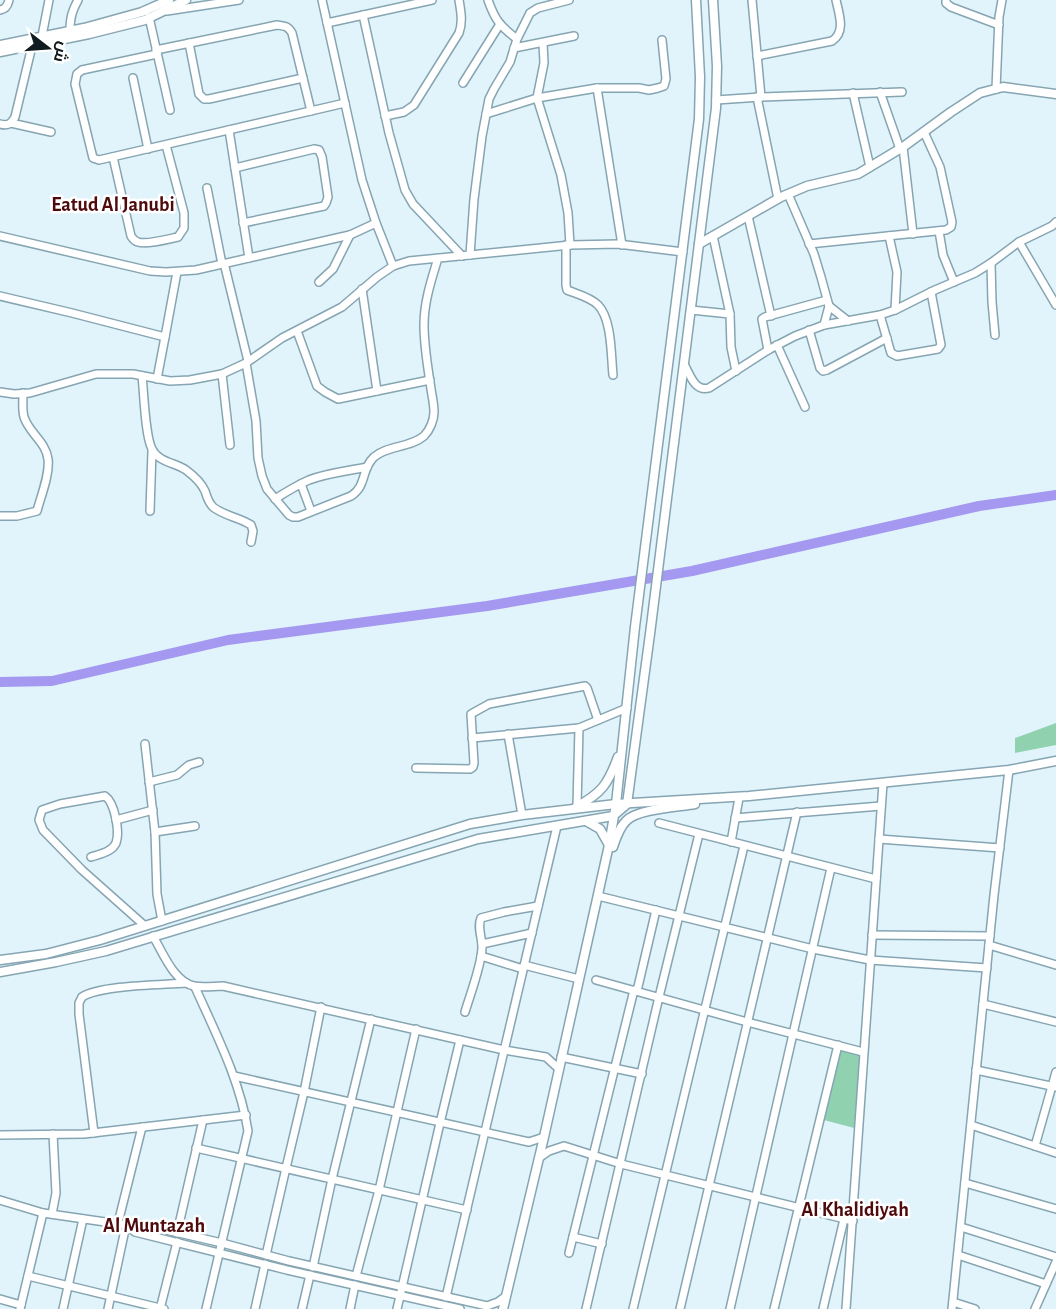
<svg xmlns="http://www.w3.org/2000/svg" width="1056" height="1309" font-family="'Alegreya Sans',Cairo,sans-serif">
<rect width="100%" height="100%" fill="#e1f4fc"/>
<g fill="#90d2b0">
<polygon points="1056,723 1056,745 1015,753 1015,738"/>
<polygon points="838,1045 863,1052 858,1129 820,1119"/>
</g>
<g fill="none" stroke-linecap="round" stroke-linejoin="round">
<polyline stroke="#a498f1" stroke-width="10" points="0,682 52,681 228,640 487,606 692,571 979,506 1056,495"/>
<defs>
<g id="minor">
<polyline points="322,0 362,180 376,223 393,266"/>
<path d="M488 0C495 20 500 26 517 39"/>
<polyline points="752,0 761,97"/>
<polyline points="946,0 946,3 951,7 999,25"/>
<path d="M0 10C6 9 8 5 9 0"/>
<polyline points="167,11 239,0"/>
<polyline points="363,15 389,133 405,190 413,204 462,256"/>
<polyline points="149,17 170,110"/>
<polyline points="327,23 432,0"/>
<path d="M70 31C70 18 72 11 78 0"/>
<polyline points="42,36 49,0"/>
<polyline points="189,43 199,94 204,99 209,99 303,78"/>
<polyline points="543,43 544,63 537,98 561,175 568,213 570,245"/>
<polyline points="514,48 574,36"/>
<path d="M156 50 277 25C285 26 288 26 292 33L311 111"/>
<polyline points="157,54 82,70 77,74 75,84 93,158 99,160 345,103"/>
<path d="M757 56 832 41C846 32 839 14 836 0"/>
<polyline points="133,78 148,149"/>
<polyline points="463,83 500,24"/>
<polyline points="597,88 622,245"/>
<polyline points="996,89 999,17 1002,0"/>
<polyline points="880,92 900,149"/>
<polyline points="853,93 870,167"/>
<polyline points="757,97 778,199"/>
<polyline points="716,100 761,97 902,92"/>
<polyline points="486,114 537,98 597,88 639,88 649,90 658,88 664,86 666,79 662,40"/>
<path d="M385 116 404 112 414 105 459 33C463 22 461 12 459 0"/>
<polyline points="11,123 51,132"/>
<path d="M0 124C8 126 11 124 15 117L32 46"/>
<polyline points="229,130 249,258"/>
<polyline points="903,147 913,234"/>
<path d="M113 157 131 236C133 239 134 241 138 242 147 245 168 239 178 237L184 228V213L166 145"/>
<polyline points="235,168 314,149 319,150 322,157 328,197 326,203 324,206 243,223"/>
<polyline points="207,188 222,264"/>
<polyline points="788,194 814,254 821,277 829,306 824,325"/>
<polyline points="748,216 771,316"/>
<polyline points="939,231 943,255 954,282"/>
<polyline points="0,236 150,271 166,272 196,270 350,235 376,223"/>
<polyline points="713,236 730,314 731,347 736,371"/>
<polyline points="889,236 897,272 895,310"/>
<polyline points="1019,242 1056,305"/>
<polyline points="809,244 946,230 951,227 952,222 940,167 924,132"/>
<path d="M566 245V285L567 290C577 294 590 297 598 305 612 319 611 356 613 375"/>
<polyline points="470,255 474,199 482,136 489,99 494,89 510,62 517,39 530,13 538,8 569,0"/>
<path d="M438 258C431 281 424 302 424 325 424 347 428 368 431 389 432 396 434 404 434 412 434 420 430 430 424 436 410 448 388 445 374 457 361 469 367 486 351 496L298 517H293L289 515 267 489 262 476 258 458 256 421 246 363 282 338 342 307 377 277 393 266 409 261 570 245 618 244 683 252"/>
<polyline points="224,263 248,361"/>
<polyline points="991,263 992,302 995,335"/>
<polyline points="319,282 333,269 350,235"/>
<polyline points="362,289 377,391"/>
<polyline points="0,296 72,313 165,337 177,272"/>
<polyline points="829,306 848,321"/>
<polyline points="691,310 730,314"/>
<polyline points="880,315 891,353 897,356 938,349 941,345 931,292"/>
<polyline points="809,330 820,368 823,371 827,370 887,338"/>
<polyline points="297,331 317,386 325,392 338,399 430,380"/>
<polyline points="777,345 805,407"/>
<polyline points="768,350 762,319 765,317 827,300"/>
<path d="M684 364C690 375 695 392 709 388L768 350 795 336 824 325 880 315 895 310 935 290 975 273 991 263 1019 242 1052 226 1056 222"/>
<polyline points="222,374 230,445"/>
<path d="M142 376C144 393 145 436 152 449 158 462 176 463 186 470 194 476 201 482 205 491 207 497 208 502 213 507 224 516 239 517 251 525L253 531 251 542"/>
<polyline points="157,379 165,337"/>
<polyline points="0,392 14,394 30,393 96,374 133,374 170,381 190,380 222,374 246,363"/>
<polyline points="301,484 311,511"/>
<path d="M275 499C286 492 297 485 309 480 327 473 348 471 367 467"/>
<polyline points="150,511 152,451"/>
<path d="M0 516H17L37 511C41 496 50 474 48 459 46 442 29 433 24 417 22 410 23 401 23 393"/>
<polyline points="508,734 522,815"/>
<polyline points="472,738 579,728"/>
<polyline points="145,744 155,832 157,894 162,921"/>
<polyline points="416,768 470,769 473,767 474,763 471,714 489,704 585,686 587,688 598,720"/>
<polyline points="149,782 177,775 189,765 199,762"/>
<polyline points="577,806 579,728 627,708"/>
<polyline points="735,818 881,806"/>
<polyline points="116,820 153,810"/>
<polyline points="659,823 876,879"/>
<polyline points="155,832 195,826"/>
<polyline points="879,839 1000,848"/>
<polyline points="731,842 739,798"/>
<path d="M91 857C100 854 112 852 116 843 120 832 115 803 105 796L60 804 42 810 39 820 43 830 82 870 145 926"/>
<polyline points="598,896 813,949 870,960 987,968"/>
<polyline points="872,935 990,936"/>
<path d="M153 936C163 953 174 982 194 986 203 988 214 986 223 986L504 1050 546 1057 559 1069"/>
<polyline points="482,944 532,933"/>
<polyline points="989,945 1056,965"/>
<polyline points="481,956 523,969"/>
<polyline points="524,965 579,979"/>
<polyline points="596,980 747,1022 863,1052"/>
<path d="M195 987C216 1034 240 1080 248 1131L206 1309"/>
<polyline points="637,991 656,910"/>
<polyline points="983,1004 1056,1022"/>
<path d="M465 1012C470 995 482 964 482 947 482 937 477 927 481 918L504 912 538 906"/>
<polyline points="561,1057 642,1074"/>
<polyline points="976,1070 1056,1087"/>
<polyline points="234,1076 529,1142 544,1137"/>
<polyline points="971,1125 1056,1153"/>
<path d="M94 1133 79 1014V1003L82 997C101 985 161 985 186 983"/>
<polyline points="0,1135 84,1134 246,1115"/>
<polyline points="1035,1146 1056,1072"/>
<polyline points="196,1148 467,1210"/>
<polyline points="539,1158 549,1151 564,1146 621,1164 853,1221"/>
<polyline points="965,1183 1056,1209"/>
<polyline points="0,1200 43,1213 126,1225 136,1223 222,1243 289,1261 487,1306 498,1302 506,1296"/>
<polyline points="52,1214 56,1193 53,1134"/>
<polyline points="118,1223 142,1127"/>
<polyline points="126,1225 135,1232 287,1270 460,1309"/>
<polyline points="961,1227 1056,1257"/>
<polyline points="177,1233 203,1120"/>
<polyline points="573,1237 602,1244"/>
<polyline points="569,1253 634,990"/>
<polyline points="266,1255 286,1168 304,1092 321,1007"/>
<polyline points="958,1255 1046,1284"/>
<polyline points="313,1267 332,1179 371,1019"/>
<polyline points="28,1276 164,1309"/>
<polyline points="356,1276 379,1190 416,1029"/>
<polyline points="446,1297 557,826"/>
<polyline points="0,1299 21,1305"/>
<polyline points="953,1302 975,1309"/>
<polyline points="20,1309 43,1213"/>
<polyline points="63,1309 83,1219"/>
<polyline points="108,1309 126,1225"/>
<polyline points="160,1309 177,1242"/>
<polyline points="255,1309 265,1264"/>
<polyline points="302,1309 310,1275"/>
<polyline points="350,1309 355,1285"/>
<polyline points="397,1309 440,1123 460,1040"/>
<polyline points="586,1309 659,997 699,834"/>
<polyline points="633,1309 744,846"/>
<polyline points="680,1309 797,812"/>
<polyline points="730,1309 831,868"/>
<polyline points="774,1309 838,1045"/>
<polyline points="823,1309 844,1219"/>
<polyline points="846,1309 883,783"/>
<polyline points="952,1309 994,895 1009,770"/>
<polyline points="1035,1309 1056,1262"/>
</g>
<g id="tertiary">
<polyline points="0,45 84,28 142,12 169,0"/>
<polyline points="0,52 89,34 145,20 186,0"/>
<polyline points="699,244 781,197 807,186 858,174 903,147 951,112 980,93 1003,87 1056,94"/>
<path d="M576 807C602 793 608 784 618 757"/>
<polyline points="586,821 600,829 609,845"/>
<path d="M613 847C616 838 619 828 626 821 637 809 678 807 695 804"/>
<polyline points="0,960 46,954 100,940 470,824 522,815 616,804 749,796 1009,770 1056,761"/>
<polyline points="0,972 56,962 106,951 478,839 613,816 627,804 650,634 716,108 717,66 713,0"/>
<polyline points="503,1309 544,1137 609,845 616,804 635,627 699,119 700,77 696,0"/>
</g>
</defs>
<use href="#minor" stroke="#86a5b2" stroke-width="10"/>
<use href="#tertiary" stroke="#86a5b2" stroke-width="11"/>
<use href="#minor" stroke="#fff" stroke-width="7"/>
<use href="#tertiary" stroke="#fff" stroke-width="8"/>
</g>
<g text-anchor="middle" stroke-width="5" stroke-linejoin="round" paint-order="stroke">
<g font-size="20" font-weight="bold" fill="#4f0a0c" stroke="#fff">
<text x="113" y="211">Eatud Al Janubi</text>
<text x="855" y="1216">Al Khalidiyah</text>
<text x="154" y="1232">Al Muntazah</text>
</g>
</g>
<g transform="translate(48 48) rotate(107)" stroke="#ffffff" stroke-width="4.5" paint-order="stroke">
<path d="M0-4.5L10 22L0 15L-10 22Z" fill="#0f1b1f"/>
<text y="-9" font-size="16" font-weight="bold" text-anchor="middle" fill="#0f1b1f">ش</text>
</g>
</svg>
